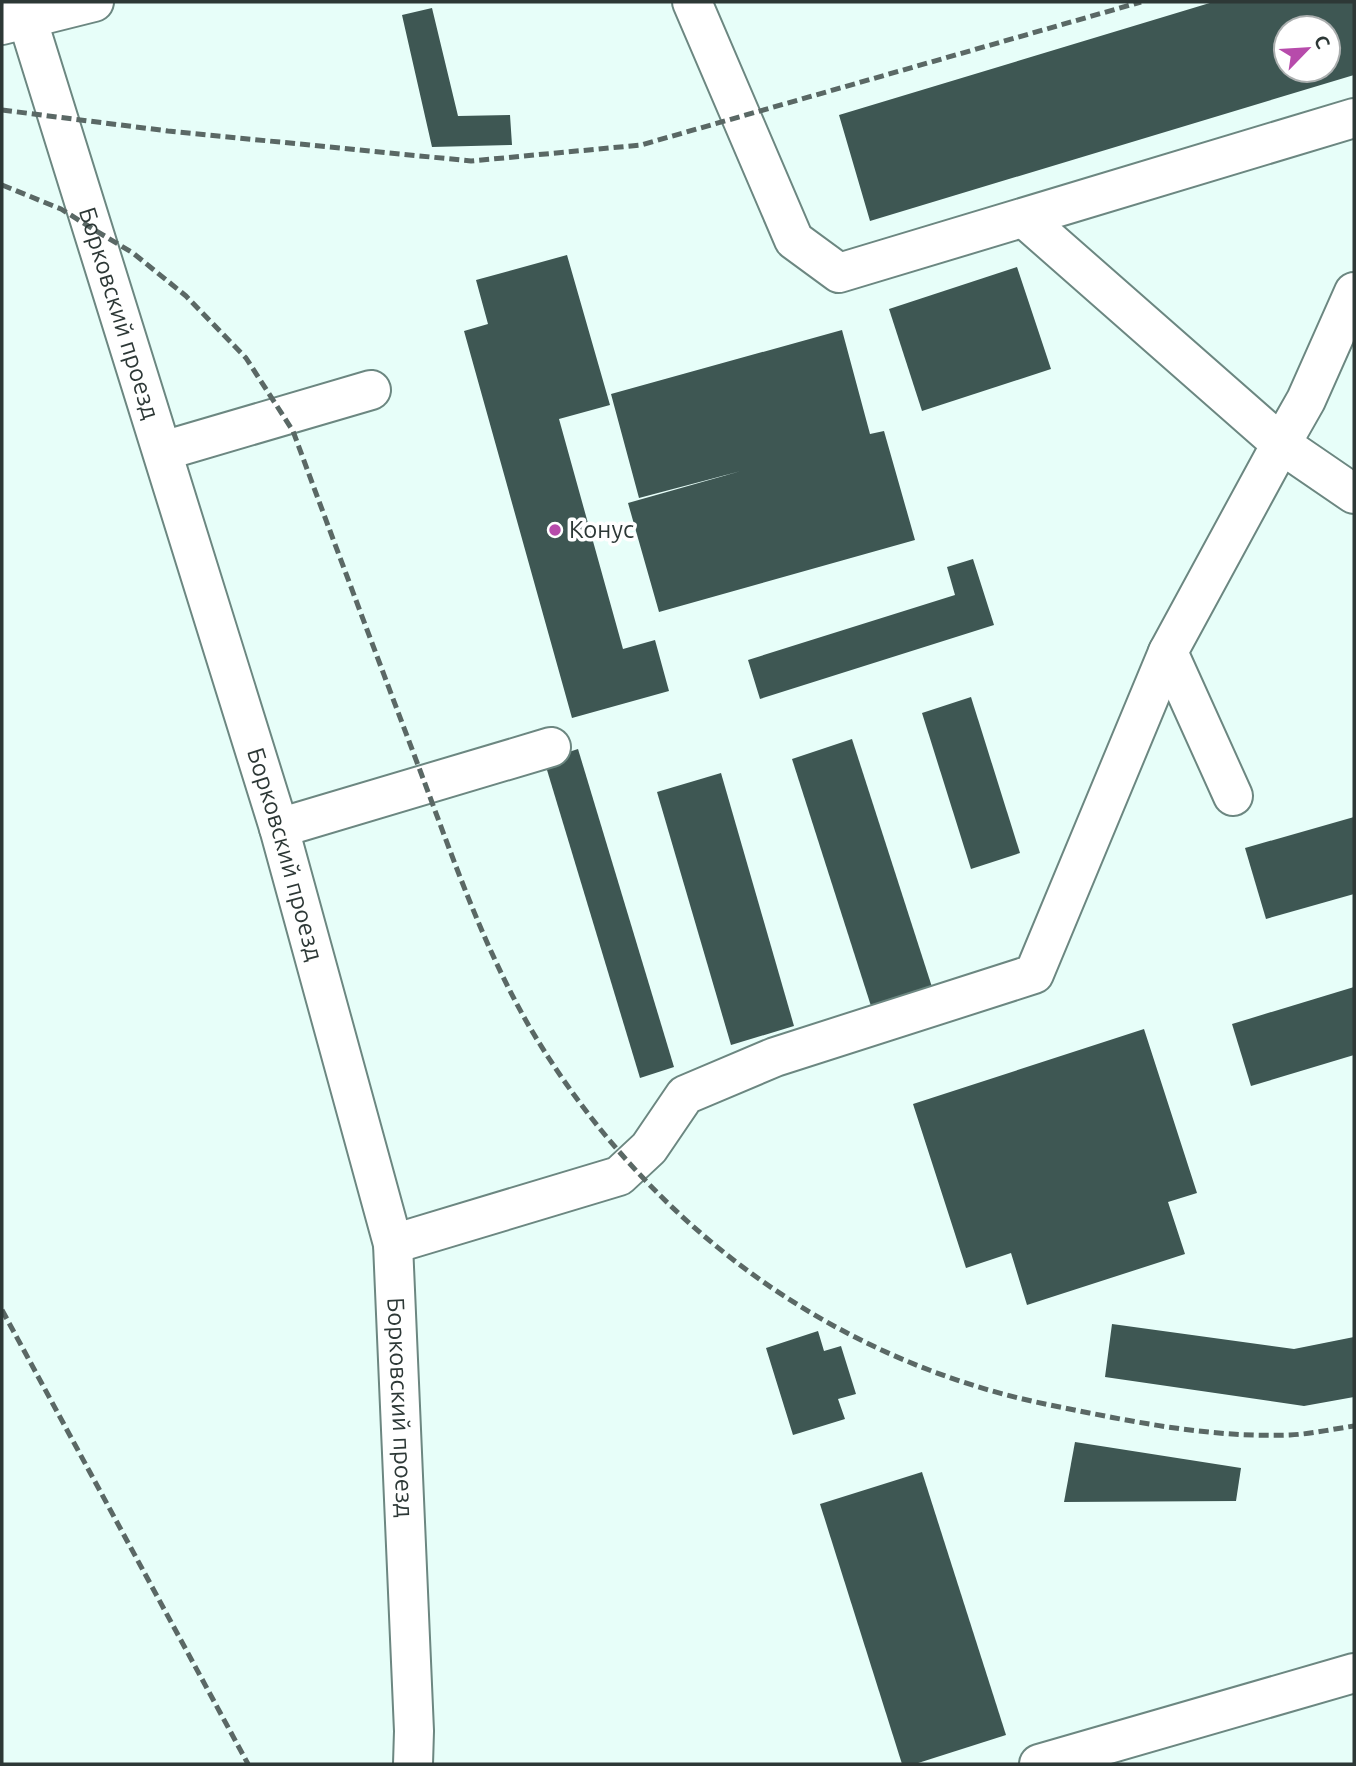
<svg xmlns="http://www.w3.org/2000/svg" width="1356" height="1766" font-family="Ubuntu,sans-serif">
<rect width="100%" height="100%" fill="#e7fef9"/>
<g fill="#3e5753" fill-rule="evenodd">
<path d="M1213 2H1354V75L870 221 839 115ZM1286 28H1328V70H1286Z"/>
<polygon points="432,8 458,116 510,115 512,145 432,147 402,15"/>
<polygon points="567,255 610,405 559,419 623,649 655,640 669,691 572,718 464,331 488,324 476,280"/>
<polygon points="1017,267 1051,369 922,411 889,309"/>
<polygon points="842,330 870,434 884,431 915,540 659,612 628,503 741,471 639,498 611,394"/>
<polygon points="973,559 994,625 760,699 748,660 955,595 947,567"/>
<polygon points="971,697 1020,853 971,869 922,713"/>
<polygon points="852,739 932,987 871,1006 792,759"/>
<polygon points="578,749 674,1067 640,1078 544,760"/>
<polygon points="721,773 794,1026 731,1045 657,792"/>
<polygon points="1354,817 1354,894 1266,919 1245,848"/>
<polygon points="1354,987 1354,1055 1251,1086 1232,1024"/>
<polygon points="1144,1029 1197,1193 1168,1202 1185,1254 1027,1305 1011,1253 966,1268 913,1104"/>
<polygon points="1112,1324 1294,1349 1354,1337 1354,1397 1304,1406 1105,1377"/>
<polygon points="818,1331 824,1351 841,1346 856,1394 838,1399 845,1419 793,1435 766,1348"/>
<polygon points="1075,1442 1241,1468 1236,1501 1064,1502"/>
<polygon points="922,1472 1006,1735 915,1764 902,1764 820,1504"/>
</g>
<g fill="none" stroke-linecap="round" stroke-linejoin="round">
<defs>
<g id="minor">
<path id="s1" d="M22 2 279 828 393 1244 414 1731 413 1764"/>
<polyline points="692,2 794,240 839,273 1354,118"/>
<polyline points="2,25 94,2"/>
<polyline points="1024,218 1281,444 1168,652 1233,796"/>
<polyline points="1354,292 1306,400 1281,444 1354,494"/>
<polyline points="163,451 371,390"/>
<polyline points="279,828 551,747"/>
<polyline points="393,1244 619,1176 649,1148 685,1095 775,1057 1034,974 1168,652"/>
<polyline points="1039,1764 1354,1673"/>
</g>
</defs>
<use href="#minor" stroke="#6c8781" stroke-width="42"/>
<use href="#minor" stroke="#fff" stroke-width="38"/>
<g stroke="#5a6865" stroke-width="5" stroke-dasharray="10 5" stroke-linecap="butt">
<polyline points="2,110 168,131 471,161 641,145 1141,2"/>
<path d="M2 185 61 209 93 229 133 253 186 296 246 358 293 431C335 545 378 659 421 773 453 858 483 946 529 1026 643 1220 827 1360 1050 1405 1129 1421 1208 1438 1290 1435 1311 1434 1333 1429 1354 1426"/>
<polyline points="2,1310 248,1764"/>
</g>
</g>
<circle fill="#b74bab" stroke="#fff" stroke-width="2.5" cx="555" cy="530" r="7"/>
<g text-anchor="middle" stroke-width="7" stroke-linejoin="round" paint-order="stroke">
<g font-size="24" fill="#2d3836" stroke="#fff">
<text dy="8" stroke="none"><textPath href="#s1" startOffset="326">Борковский проезд</textPath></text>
<text dy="8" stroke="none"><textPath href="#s1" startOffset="892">Борковский проезд</textPath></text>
<text dy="8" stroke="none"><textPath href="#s1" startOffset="1460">Борковский проезд</textPath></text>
</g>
<g font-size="24" fill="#2d3836" stroke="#fff" text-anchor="start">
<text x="569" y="538">Конус</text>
</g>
</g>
<rect width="1356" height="1766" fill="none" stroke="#2d3836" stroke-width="7"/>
<g transform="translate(1307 49) rotate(65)"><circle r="33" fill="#ffffff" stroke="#abafaf" stroke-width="2"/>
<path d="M0-5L12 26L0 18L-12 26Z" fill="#b74bab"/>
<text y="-10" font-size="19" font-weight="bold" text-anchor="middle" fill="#2d3836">С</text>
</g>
</svg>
